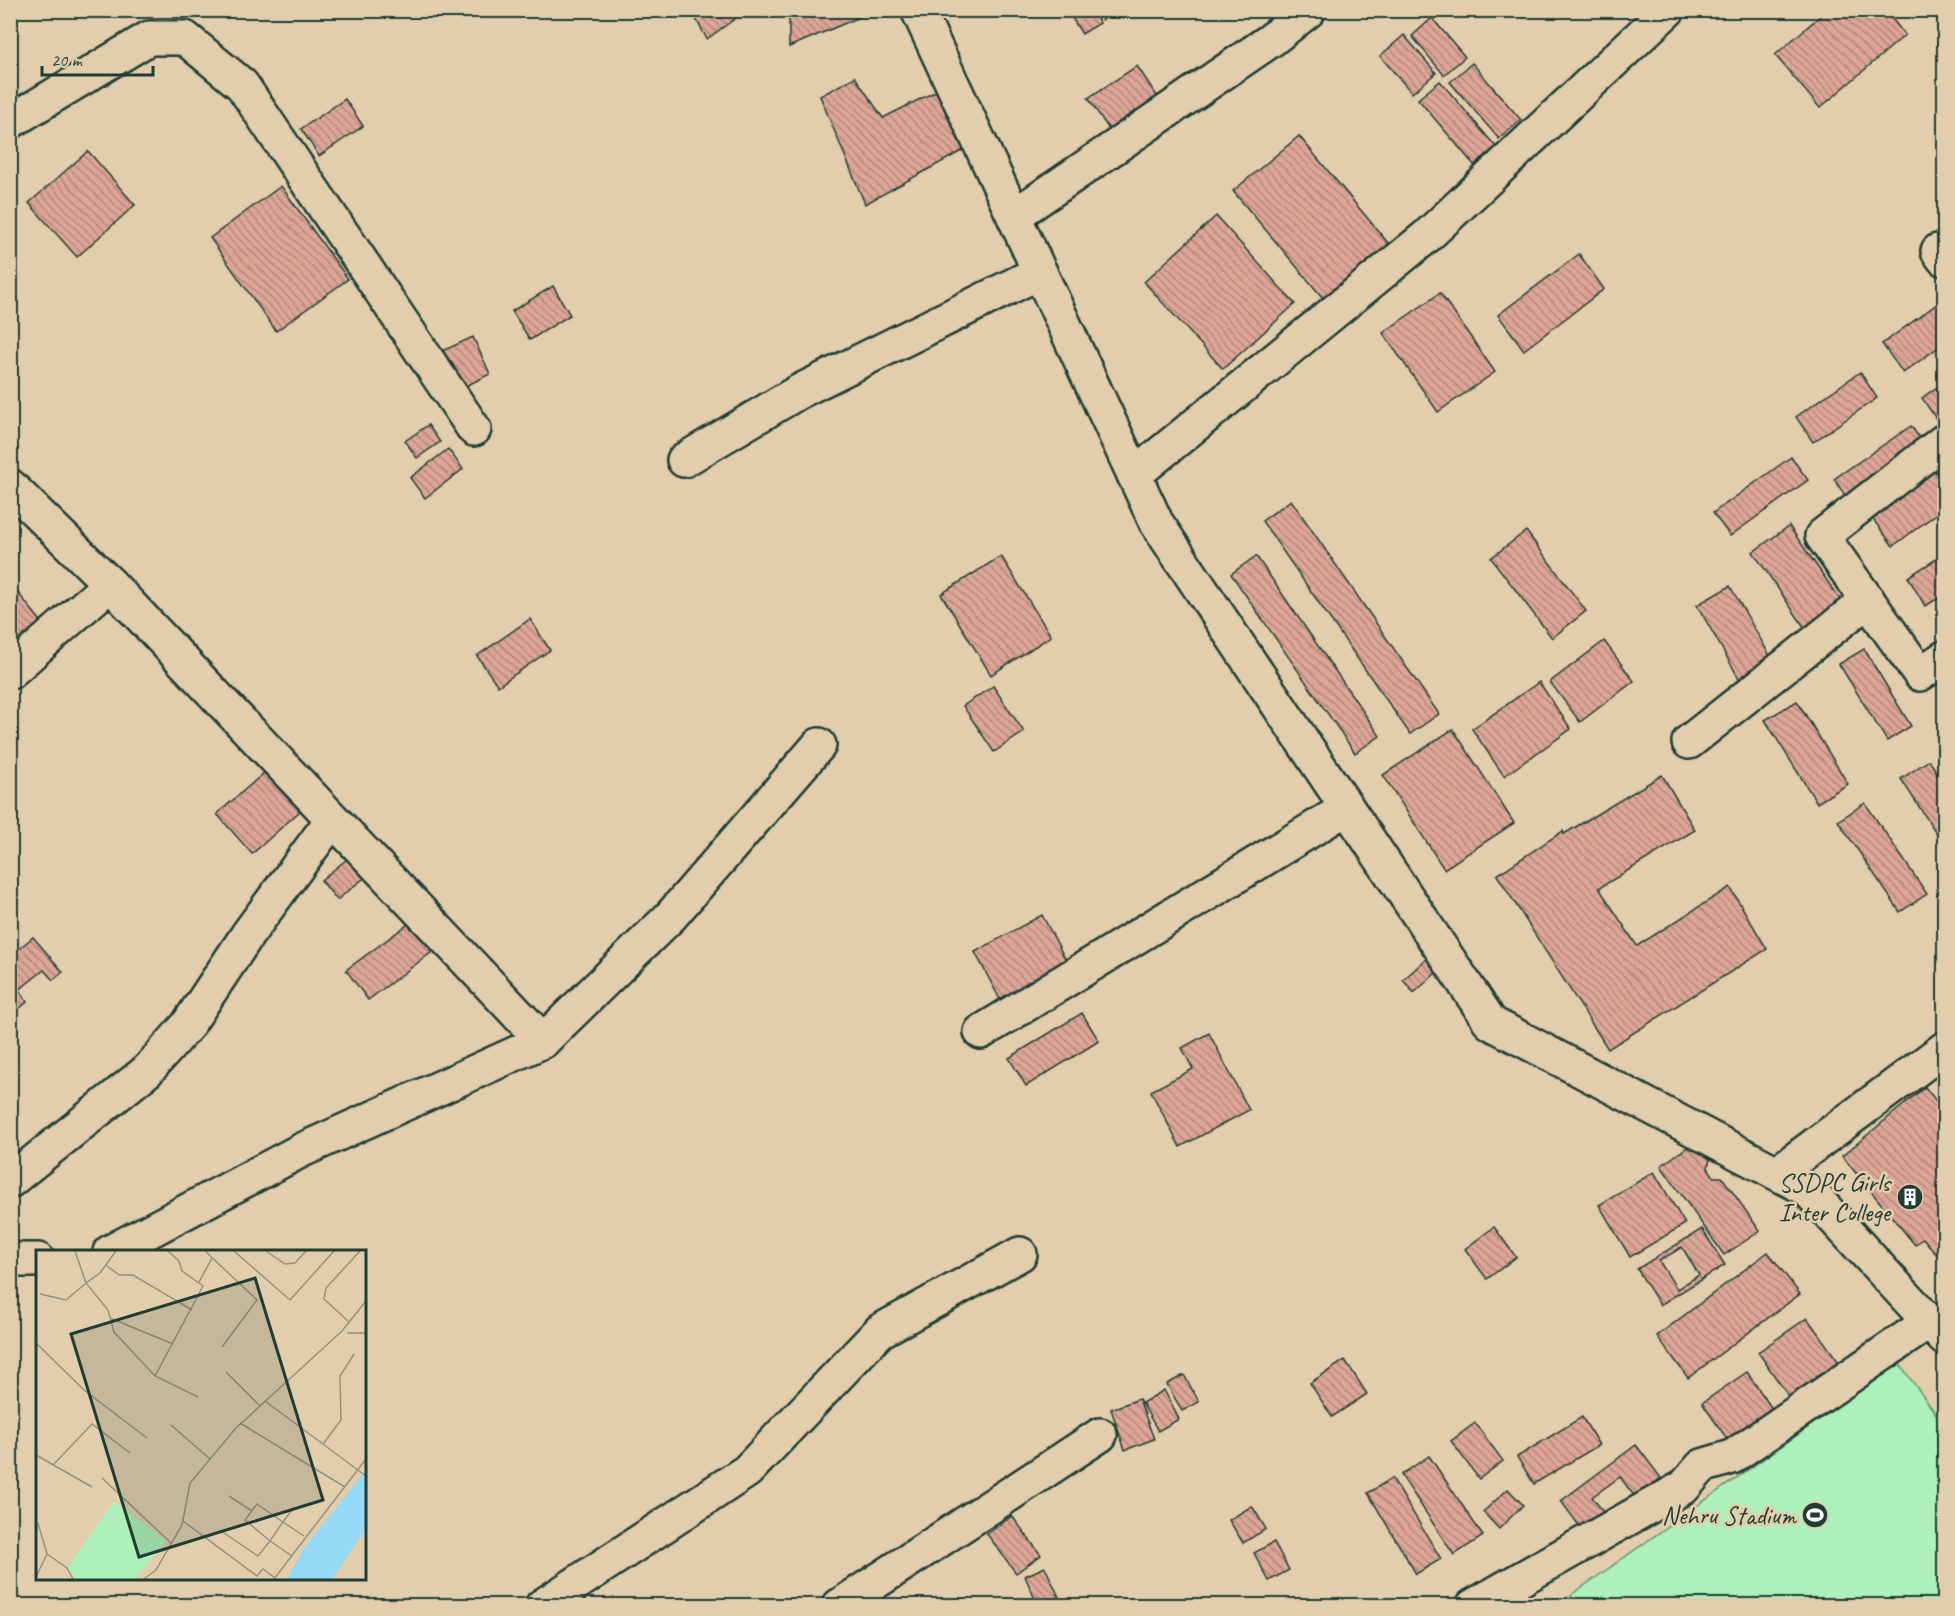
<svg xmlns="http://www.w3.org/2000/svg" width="1955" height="1616" font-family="Caveat,sans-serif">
<defs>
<pattern id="building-back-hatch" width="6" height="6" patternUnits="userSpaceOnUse" patternTransform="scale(1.5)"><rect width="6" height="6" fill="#dda596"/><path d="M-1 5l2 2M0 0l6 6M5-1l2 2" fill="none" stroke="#b3887b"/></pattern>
</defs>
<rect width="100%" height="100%" fill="#e2cdac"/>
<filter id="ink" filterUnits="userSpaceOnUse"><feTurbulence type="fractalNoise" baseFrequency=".0167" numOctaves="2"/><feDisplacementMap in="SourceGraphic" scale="12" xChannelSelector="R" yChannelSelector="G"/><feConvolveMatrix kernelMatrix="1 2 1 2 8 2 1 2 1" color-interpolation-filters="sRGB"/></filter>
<g filter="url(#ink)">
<polygon fill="#aef0b9" stroke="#669676" stroke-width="1.5" points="1899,1363 1944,1425 1944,1605 1557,1605"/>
<g fill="url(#building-back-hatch)" stroke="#1f3d34" stroke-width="1.5" fill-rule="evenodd">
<polygon points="691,10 747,10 707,39"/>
<polygon points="789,10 876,10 789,47"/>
<polygon points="1067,10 1092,10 1100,23 1082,34"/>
<polygon points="1096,10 1117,10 1102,20"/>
<polygon points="1827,10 1885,10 1905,35 1820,108 1775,55"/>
<polygon points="1432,18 1465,57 1444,75 1412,36"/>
<polygon points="1404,35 1436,73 1412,93 1380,56"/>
<polygon points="1472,63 1521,120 1499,139 1450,82"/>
<polygon points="1137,66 1159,99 1110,131 1088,98"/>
<polygon points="855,77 883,118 940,89 971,146 865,204 820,96"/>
<polygon points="1440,81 1496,147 1474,165 1418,99"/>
<polygon points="345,99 363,126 319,156 301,129"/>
<polygon points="1299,136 1393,249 1328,304 1233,191"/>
<polygon points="88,151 135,205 77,257 29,203"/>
<polygon points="281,186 348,279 276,331 210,238"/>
<polygon points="1216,216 1295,304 1223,369 1144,282"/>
<polygon points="1579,254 1604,289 1524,350 1498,315"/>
<polygon points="553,286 570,315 530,340 512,311"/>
<polygon points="1440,293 1495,372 1438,412 1383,333"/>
<polygon points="1944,299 1944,343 1903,373 1882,344"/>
<polygon points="473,337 490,374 458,390 440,352"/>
<polygon points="1860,372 1877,398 1813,442 1796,417"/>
<polygon points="1944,382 1944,424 1941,426 1922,398"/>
<polygon points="428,425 440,442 417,458 405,441"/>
<polygon points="1911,426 1927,449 1850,503 1834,479"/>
<polygon points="448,449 463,469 425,498 410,478"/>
<polygon points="1791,457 1808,480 1730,536 1713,513"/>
<polygon points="1935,471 1944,484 1944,508 1893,546 1872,518"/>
<polygon points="1291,500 1439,714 1410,734 1262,521"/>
<polygon points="1789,526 1846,608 1809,634 1753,552"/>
<polygon points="1526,531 1586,611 1552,638 1491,558"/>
<polygon points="1944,554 1944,595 1925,606 1908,577"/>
<polygon points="1001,556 1051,636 991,675 941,594"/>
<polygon points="1256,556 1380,736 1355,753 1231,574"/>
<polygon points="10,583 48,630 10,661"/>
<polygon points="1730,586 1773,661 1740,680 1697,605"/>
<polygon points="530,619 550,650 498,686 477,656"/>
<polygon points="1604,641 1634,681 1580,722 1550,682"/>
<polygon points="1864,649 1911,726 1887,741 1839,664"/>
<polygon points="1539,682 1571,729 1504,776 1472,729"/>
<polygon points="993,686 1024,732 994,752 963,706"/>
<polygon points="1797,701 1848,784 1817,803 1765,720"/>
<polygon points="1453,729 1514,823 1444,869 1383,775"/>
<polygon points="1929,760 1944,784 1944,845 1901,779"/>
<polygon points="274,764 309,803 252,854 217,814"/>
<polygon points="1662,775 1695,830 1599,888 1637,946 1730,887 1767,949 1608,1049 1497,875 1563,831 1564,834"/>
<polygon points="1865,803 1927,894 1900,912 1838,821"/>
<polygon points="352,855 368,875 337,900 321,880"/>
<polygon points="1042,915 1069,966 1002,1003 975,952"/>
<polygon points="411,922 432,952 368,1000 346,970"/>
<polygon points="33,937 63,972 53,980 44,970 19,990 27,1002 13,1014 10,956"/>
<polygon points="1435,951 1446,964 1414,993 1403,980"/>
<polygon points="1082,1013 1099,1041 1026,1086 1009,1058"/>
<polygon points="1209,1033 1249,1110 1180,1147 1151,1091 1193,1069 1182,1048"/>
<polygon points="1925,1087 1944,1111 1944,1257 1941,1260 1923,1238 1915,1245 1842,1156"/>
<polygon points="1697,1140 1710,1159 1708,1168 1714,1177 1722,1177 1760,1231 1724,1255 1661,1166"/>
<polygon points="1654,1172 1685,1224 1630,1257 1599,1205"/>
<polygon points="1494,1227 1516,1257 1487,1279 1465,1249"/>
<path d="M1702 1229 1725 1265 1660 1305 1637 1269ZM1682 1247 1699 1275 1677 1289 1659 1261Z"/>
<polygon points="1768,1252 1800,1294 1688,1378 1657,1336"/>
<polygon points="1807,1318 1841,1365 1791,1400 1758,1352"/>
<polygon points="1345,1360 1367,1394 1332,1417 1310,1383"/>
<polygon points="1747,1372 1777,1416 1732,1446 1702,1403"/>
<polygon points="1184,1375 1199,1402 1182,1411 1167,1384"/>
<polygon points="1164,1390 1179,1419 1158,1431 1142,1403"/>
<polygon points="1139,1399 1154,1439 1125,1450 1111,1409"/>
<polygon points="1582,1417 1599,1445 1534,1484 1517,1457"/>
<polygon points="1475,1423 1503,1461 1479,1479 1451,1441"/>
<polygon points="1636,1445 1661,1478 1635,1497 1620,1477 1592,1497 1608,1518 1586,1535 1561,1501"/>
<polygon points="1429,1456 1483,1536 1454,1555 1401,1475"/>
<polygon points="1392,1478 1441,1559 1416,1574 1368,1493"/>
<polygon points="1508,1489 1523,1505 1499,1529 1483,1512"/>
<polygon points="1252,1506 1266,1529 1243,1543 1229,1520"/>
<polygon points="1012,1516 1041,1555 1016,1573 987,1534"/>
<polygon points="1274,1542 1289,1570 1269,1581 1254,1553"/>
<polygon points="1045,1567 1059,1597 1038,1606 1025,1576"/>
</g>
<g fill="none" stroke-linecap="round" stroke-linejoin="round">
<defs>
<g id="minor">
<polyline points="10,122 149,38 185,38 242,85 474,429"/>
<polyline points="1014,216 1271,40 1309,10"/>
<polyline points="1938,251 1944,259"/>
<polyline points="1944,441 1822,536 1920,674 1944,658"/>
<polyline points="684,460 800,391 1040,272"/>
<polyline points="1134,475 1426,237 1668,10"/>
<polyline points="10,486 110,584 543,1041"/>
<polyline points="10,672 110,584"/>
<polyline points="1689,742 1868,600"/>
<polyline points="981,1032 1347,808"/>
<polyline points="1777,1173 1944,1049"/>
<polyline points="10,1181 147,1071 187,1026 248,934 332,820"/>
<polyline points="110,1252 300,1151 543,1041 670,917 819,745"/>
<polyline points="10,1260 38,1260"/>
<polyline points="542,1606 747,1471 880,1331 1020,1254"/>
<polyline points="839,1606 1100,1435"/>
<polyline points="1473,1606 1684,1487 1702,1466 1732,1457 1929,1322"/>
</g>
<polyline id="tertiary" points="918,10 1156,522 1491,1023 1807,1189 1944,1338"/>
</defs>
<use href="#minor" stroke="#1f3d34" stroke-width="38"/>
<use href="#tertiary" stroke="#1f3d34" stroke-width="38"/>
<use href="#minor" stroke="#e2cdac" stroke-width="33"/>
<use href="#tertiary" stroke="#e2cdac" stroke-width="33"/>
</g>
</g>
<defs>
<symbol id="building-disc" viewBox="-11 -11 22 22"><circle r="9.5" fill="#1f3d34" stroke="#e2cdac"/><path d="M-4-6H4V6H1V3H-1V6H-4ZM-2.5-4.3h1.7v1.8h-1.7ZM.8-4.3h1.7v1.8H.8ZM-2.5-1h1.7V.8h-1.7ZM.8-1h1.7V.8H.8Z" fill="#fff"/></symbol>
<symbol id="stadium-disc" viewBox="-11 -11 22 22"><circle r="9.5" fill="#1f3d34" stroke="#e2cdac"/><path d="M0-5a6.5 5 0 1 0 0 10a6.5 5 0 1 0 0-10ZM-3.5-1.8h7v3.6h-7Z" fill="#fff"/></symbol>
</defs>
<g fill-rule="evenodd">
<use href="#building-disc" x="1895" y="1182" width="30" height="30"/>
<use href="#stadium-disc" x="1800" y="1500" width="30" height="30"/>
</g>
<g text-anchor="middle" stroke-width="5" stroke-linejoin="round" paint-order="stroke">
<g font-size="26" fill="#1f3d34" stroke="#e2cdac" text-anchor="end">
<text x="1890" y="1191">SSDPC Girls<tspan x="1890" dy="30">Inter College</tspan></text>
<text x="1796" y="1524">Nehru Stadium</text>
</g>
</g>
<g transform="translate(36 1250)">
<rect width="330" height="330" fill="#e2cdac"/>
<path d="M78 251 130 291 99 329H38L32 317Z" fill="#aef0b9"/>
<path d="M330 220V278L296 329H251L268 298Z" fill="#94d9f5"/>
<path fill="none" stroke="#94937c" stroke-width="1.5" d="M80 1 64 23 50 33 72 60 78 82 119 126 162 147M169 1 221 50 186 97M198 1 254 50M230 1 249 14 259 13 270 1M70 15 83 25H97L156 60M163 32 176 8M4 44 30 50 50 33 39 1M254 50 298 1M74 68 137 94M312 71 288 49 290 38 324 1M311 83H330M0 93 48 140 111 188M190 122 224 156M119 126 167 36 146 21 143 11 132 1M229 151 330 226M204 173 309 237M135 175 174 209M287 194 305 170 304 126 318 104M0 205 56 237M17 215 56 174 94 203M66 228 135 293M193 246 216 261M258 257 247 272 234 291 209 270 221 254 247 272 268 286M147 271 221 326 227 319 239 328M185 281 222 306 234 291 256 306M11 304 31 318 37 329M0 327 11 304 2 273M108 329 120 320 146 275 154 233 200 178 306 81 330 51M238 329 330 209"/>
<path fill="#1f3d34" fill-opacity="0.15" stroke="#1f3d34" stroke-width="3" d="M219 28 287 250 103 307 35 84Z"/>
<rect width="330" height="330" fill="none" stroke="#1f3d34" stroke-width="3"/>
</g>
<rect width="1955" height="1616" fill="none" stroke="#e2cdac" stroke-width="36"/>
<rect x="18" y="18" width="1919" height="1580" fill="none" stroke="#1f3d34" stroke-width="2" filter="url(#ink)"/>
<path d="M42 66v9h111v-9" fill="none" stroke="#1f3d34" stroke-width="3"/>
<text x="51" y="66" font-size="18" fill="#1f3d34" stroke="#e2cdac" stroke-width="4.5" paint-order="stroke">20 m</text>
</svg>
